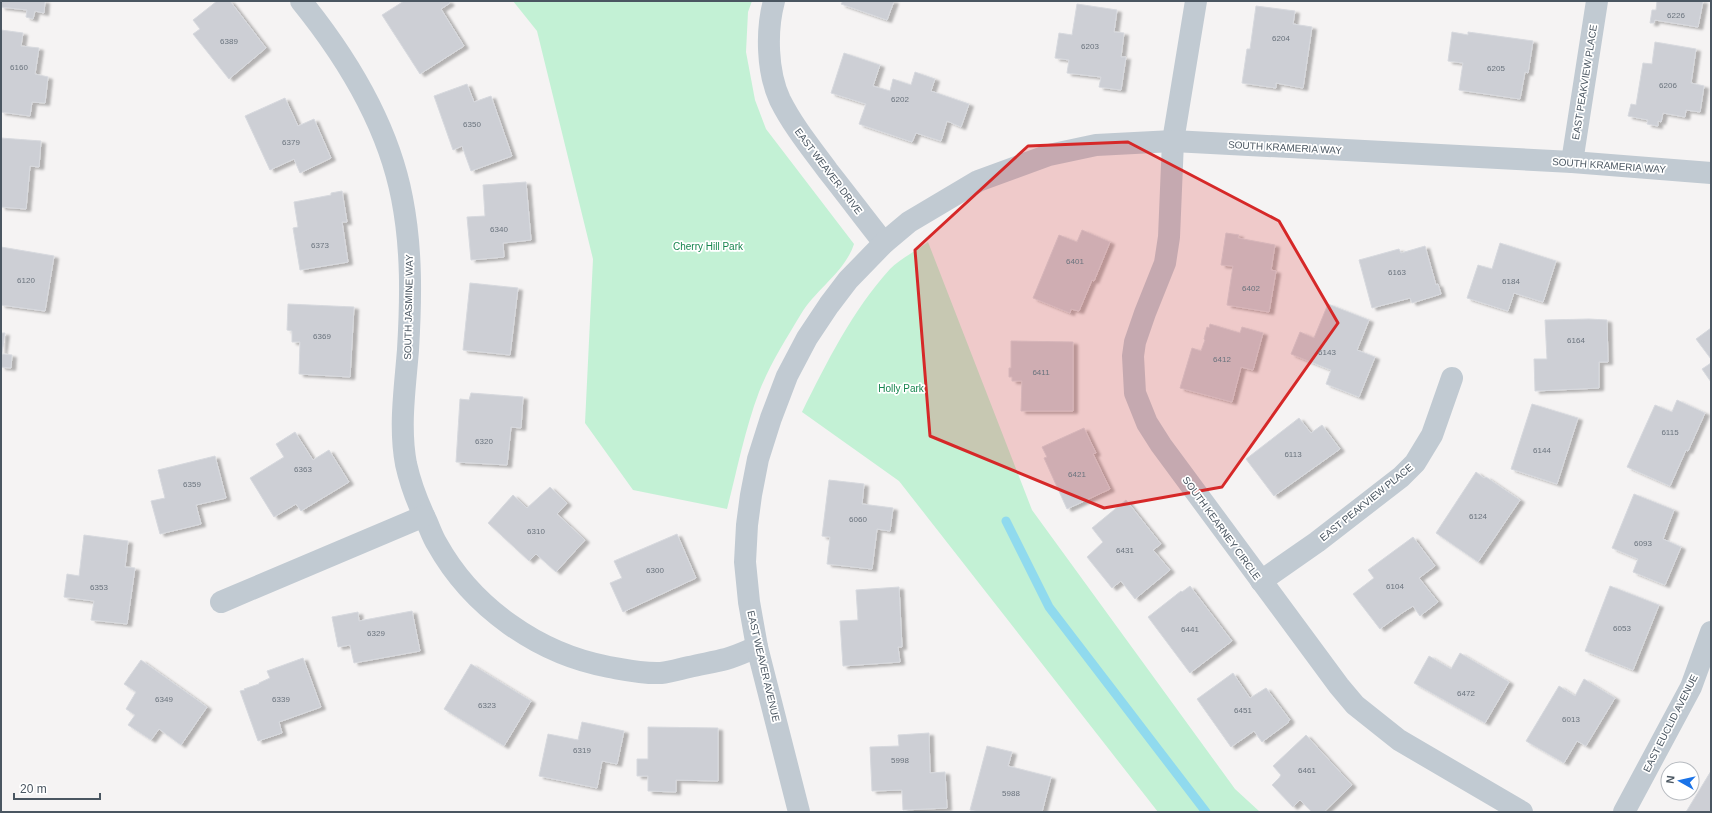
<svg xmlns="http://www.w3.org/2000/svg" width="1712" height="813" font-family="Helvetica,sans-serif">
<defs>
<filter id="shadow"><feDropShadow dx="4.5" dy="2.5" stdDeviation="1" flood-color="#0004"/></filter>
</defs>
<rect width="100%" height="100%" fill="#f5f3f3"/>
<g fill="#c3f1d5">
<path d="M513 1H752L748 12 746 52 755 100 766 129 854 244C845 272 816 289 801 314 786 339 770 364 759 392 745 429 737 470 727 509L633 490 585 423 593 259 537 31Z"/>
<path d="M928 242 1032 510 1235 789 1260 812H1158L899 481 802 412C827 362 852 311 890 269 900 259 916 251 928 242Z"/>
</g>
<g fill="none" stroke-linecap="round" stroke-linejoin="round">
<polyline stroke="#90daee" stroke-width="9" points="1006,521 1049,607 1206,812"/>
</g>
<g fill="#cdcfd5" stroke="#d7d9de" filter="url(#shadow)">
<polygon points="1,1 45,1 44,13 35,11 33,19 26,17 27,10 1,7"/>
<polygon points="217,1 230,1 266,48 229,79 193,34 200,29 193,20"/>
<polygon points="404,1 448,1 450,3 441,9 464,46 420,74 382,15"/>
<polygon points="843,1 894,1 887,20 841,4"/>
<polygon points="1657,1 1703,1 1698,27 1655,20 1654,23 1650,23 1652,10 1656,10"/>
<polygon points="1077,4 1117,10 1114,32 1124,33 1121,57 1126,57 1121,90 1099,87 1101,77 1067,73 1069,60 1055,58 1059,33 1072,35"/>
<polygon points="1256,6 1295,11 1293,24 1312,27 1303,88 1276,83 1276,88 1242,83 1247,49 1250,49"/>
<polygon points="1,30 23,33 21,46 39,48 35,74 48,77 45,103 32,102 30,116 1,112"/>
<polygon points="1452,32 1468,35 1468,32 1533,41 1528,73 1525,72 1520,99 1459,90 1463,63 1448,61"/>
<polygon points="1655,42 1696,49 1691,83 1704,86 1700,112 1686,110 1685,117 1663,113 1661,122 1658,121 1658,126 1647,124 1648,120 1628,116 1631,104 1636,105 1643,63 1652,64"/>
<polygon points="844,53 880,65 873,86 890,91 893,79 911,85 915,72 935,79 931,91 969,104 961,127 947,121 941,141 916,133 912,142 859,124 866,104 831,93"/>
<polygon points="467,84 474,102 491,96 512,156 471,171 462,146 453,150 434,96"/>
<polygon points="285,98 298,126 314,119 331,158 300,173 294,159 270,170 245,116"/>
<polygon points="1,138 41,141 39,167 30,166 26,209 1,207"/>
<polygon points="526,182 531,240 503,243 504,257 471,260 467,217 485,216 483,185"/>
<polygon points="342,191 347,222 342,222 348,262 300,270 293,228 298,227 294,202 331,195 331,193"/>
<polygon points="1082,230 1110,242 1094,281 1092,280 1079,311 1071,309 1070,313 1033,298 1059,235 1077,242"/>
<polygon points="1226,233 1239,235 1238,238 1275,245 1271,270 1276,271 1269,312 1227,305 1233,266 1221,265"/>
<polygon points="1500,243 1556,261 1543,302 1514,293 1508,311 1467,298 1478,265 1492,269"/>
<polygon points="1425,246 1436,285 1438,284 1441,294 1412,303 1410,298 1372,308 1359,260 1399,249 1401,253"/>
<polygon points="1,247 54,256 45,311 1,305"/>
<polygon points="470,283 518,288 510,355 463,350"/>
<polygon points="288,304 354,307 350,377 299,374 300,342 292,342 292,331 287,330"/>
<polygon points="1328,304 1369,320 1357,350 1375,357 1359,397 1326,384 1331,370 1291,354 1300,332 1314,338"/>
<polygon points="1589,319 1607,320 1608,362 1599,362 1599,388 1535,391 1534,359 1547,359 1545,320"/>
<polygon points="1210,324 1240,333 1242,327 1263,333 1253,370 1241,367 1232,402 1180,388 1192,348 1201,351 1205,340 1204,339 1207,327 1209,328"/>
<polygon points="1711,328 1711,359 1696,339"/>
<polygon points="1,333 5,333 2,354 12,355 11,368 1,367"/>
<polygon points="1011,341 1073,342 1073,411 1021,411 1022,381 1012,381 1012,377 1009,377 1009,368 1011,368"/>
<polygon points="1711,363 1711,382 1702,369"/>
<polygon points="471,393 523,397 521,428 511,427 507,465 456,462 460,399 469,400"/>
<polygon points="1677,400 1705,413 1688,451 1686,450 1670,486 1627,467 1655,405 1672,412"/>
<polygon points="1532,404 1578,418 1557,484 1511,469"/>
<polygon points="1299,418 1311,433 1322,425 1340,449 1274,496 1246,459"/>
<polygon points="1084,428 1096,453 1093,454 1110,489 1067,509 1044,458 1047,457 1042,447"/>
<polygon points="295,432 313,460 329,450 349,482 301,511 296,504 274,517 250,478 284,457 276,444"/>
<polygon points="215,456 226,498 196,505 201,524 160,534 151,501 165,498 158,470"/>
<polygon points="1476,472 1484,478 1486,477 1520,500 1478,562 1436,533"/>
<polygon points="829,480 864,484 862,504 893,508 890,531 877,529 872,569 827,564 830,537 822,536"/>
<polygon points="550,487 567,503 557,514 585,540 556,572 536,554 529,561 488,523 513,495 527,508"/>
<polygon points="1634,494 1674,510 1663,539 1681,547 1665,585 1633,572 1638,559 1612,548"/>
<polygon points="1126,500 1161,544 1153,550 1170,570 1135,599 1121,581 1112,588 1087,557 1103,542 1092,528"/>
<polygon points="677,534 696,578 623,612 610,583 622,578 614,561"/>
<polygon points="84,535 128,541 125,567 135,568 127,624 91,620 94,601 64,597 67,574 79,576"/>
<polygon points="1413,537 1435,566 1419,578 1438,602 1420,616 1413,606 1402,613 1380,629 1353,594 1374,578 1368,570"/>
<polygon points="1190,586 1232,641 1190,673 1148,617 1181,591 1182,592"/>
<polygon points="1610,586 1659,605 1633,670 1585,651"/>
<polygon points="899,587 902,647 898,647 900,662 843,666 840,621 858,620 856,590"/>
<polygon points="412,611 420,651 354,663 350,645 338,647 332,617 358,612 359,621"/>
<polygon points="1460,653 1509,682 1485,723 1414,683 1429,656 1451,669"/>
<polygon points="303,658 321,707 279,722 282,733 258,741 240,691 245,690 244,689 259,684 259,683 270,678 267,671"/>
<polygon points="141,660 207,707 181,745 159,729 151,740 128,725 135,715 126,709 136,692 124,684"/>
<polygon points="471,664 531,701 504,746 444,709"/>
<polygon points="1233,673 1250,698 1266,688 1290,720 1288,721 1289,722 1262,742 1254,731 1231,747 1197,699"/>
<polygon points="1584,679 1615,698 1586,746 1577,741 1564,763 1526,741 1559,686 1575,696"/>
<polygon points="582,722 624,731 617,764 602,761 597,788 539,776 548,734 578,740"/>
<polygon points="648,727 718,728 718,781 676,780 676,792 648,791 648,776 637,776 637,759 648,759"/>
<polygon points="929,733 930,773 945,772 947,808 903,810 902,790 872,791 870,747 899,746 898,735"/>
<polygon points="1306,735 1352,785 1324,812 1312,812 1300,800 1293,807 1272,785 1279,778 1281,775 1273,766"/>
<polygon points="987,746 1012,752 1008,766 1051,777 1042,812 979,812 970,810"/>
<polygon points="1711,771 1711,812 1686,812"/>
</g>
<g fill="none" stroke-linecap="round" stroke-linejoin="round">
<g stroke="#c1cad2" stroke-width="22">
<path d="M301 1C348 59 388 125 402 198 412 249 411 299 408 350 405 388 399 427 406 464 410 482 417 501 425 518 429 526 432 536 437 544 472 607 538 654 609 667 626 670 644 674 661 673 670 672 680 669 689 667 702 664 714 662 726 659 737 656 747 651 757 647"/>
<path d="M774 1C766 31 767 72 780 100 793 126 811 148 828 171 847 195 865 219 884 243"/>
<polyline points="1196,1 1173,141 1169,237 1165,263 1145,313 1135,342 1133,356 1135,393 1147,423 1161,445 1339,686 1355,705 1399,740 1522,812"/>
<polyline points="1572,162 1597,1"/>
<polyline points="1261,581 1317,542 1401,477 1415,463 1432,435 1452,378"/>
<polyline points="221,602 424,516"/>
<polyline points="799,812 757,647 749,602 745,562 747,525 751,495 758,459 771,418 787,376 807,338 829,305 848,280 884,243 909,222 978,181 1049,155 1096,145 1173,141 1572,162 1711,173"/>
<polyline points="1624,812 1691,687 1711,632"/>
</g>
</g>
<path fill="#d62828" fill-opacity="0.2" stroke="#d62828" stroke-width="3" stroke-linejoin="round" d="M1128 142 1279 221 1338 323 1222 487 1104 508 930 436 915 250 1028 146Z"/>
<g text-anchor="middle" stroke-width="3.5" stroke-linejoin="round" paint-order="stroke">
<g font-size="8" fill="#6b747e">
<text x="1676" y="18">6226</text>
<text x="1281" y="41">6204</text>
<text x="229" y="44">6389</text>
<text x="1090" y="49">6203</text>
<text x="19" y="70">6160</text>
<text x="1496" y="71">6205</text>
<text x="1668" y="88">6206</text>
<text x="900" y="102">6202</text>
<text x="472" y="127">6350</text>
<text x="291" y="145">6379</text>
<text x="499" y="232">6340</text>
<text x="320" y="248">6373</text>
<text x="1075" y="264">6401</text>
<text x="1397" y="275">6163</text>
<text x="26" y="283">6120</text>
<text x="1511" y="284">6184</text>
<text x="1251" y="291">6402</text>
<text x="322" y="339">6369</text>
<text x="1576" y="343">6164</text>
<text x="1327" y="355">6143</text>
<text x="1222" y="362">6412</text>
<text x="1041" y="375">6411</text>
<text x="1670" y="435">6115</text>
<text x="484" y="444">6320</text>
<text x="1542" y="453">6144</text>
<text x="1293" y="457">6113</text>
<text x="303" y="472">6363</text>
<text x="1077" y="477">6421</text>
<text x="192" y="487">6359</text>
<text x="1478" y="519">6124</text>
<text x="858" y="522">6060</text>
<text x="536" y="534">6310</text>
<text x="1643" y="546">6093</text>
<text x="1125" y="553">6431</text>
<text x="655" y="573">6300</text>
<text x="1395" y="589">6104</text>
<text x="99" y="590">6353</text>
<text x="1622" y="631">6053</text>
<text x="1190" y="632">6441</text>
<text x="376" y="636">6329</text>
<text x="1466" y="696">6472</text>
<text x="164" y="702">6349</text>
<text x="281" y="702">6339</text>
<text x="487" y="708">6323</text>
<text x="1243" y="713">6451</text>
<text x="1571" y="722">6013</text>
<text x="582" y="753">6319</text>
<text x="900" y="763">5998</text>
<text x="1307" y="773">6461</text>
<text x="1011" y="796">5988</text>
</g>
<g font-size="10" fill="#4a5661" stroke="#fff">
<text transform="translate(1584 82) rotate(-81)" y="4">EAST PEAKVIEW PLACE</text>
<text transform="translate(1285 147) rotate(3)" y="4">SOUTH KRAMERIA WAY</text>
<text transform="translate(1609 165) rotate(4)" y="4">SOUTH KRAMERIA WAY</text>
<text transform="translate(829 171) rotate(53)" y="4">EAST WEAVER DRIVE</text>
<text transform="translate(408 307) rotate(-89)" y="4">SOUTH JASMINE WAY</text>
<text transform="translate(1366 502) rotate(-39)" y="4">EAST PEAKVIEW PLACE</text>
<text transform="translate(1222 528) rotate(54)" y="4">SOUTH KEARNEY CIRCLE</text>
<text transform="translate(764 666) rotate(77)" y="4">EAST WEAVER AVENUE</text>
<text transform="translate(1670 723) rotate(-63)" y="4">EAST EUCLID AVENUE</text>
</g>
<g font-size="10" fill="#17864f" stroke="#fff">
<text x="708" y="250">Cherry Hill Park</text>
<text x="901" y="392">Holly Park</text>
</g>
</g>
<rect width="1712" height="813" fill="none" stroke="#4a5661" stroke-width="4"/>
<g transform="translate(1680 781) rotate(278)"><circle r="19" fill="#ffffff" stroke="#b7bbc0"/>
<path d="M0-3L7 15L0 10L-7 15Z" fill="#1a73e8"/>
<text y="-6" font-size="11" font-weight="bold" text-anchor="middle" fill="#4a5661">N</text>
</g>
<path d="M14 793v6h86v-6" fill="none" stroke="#4a5661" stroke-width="2"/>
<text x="20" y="793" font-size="12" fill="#4a5661" stroke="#ffffff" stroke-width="3" paint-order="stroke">20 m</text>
</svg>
